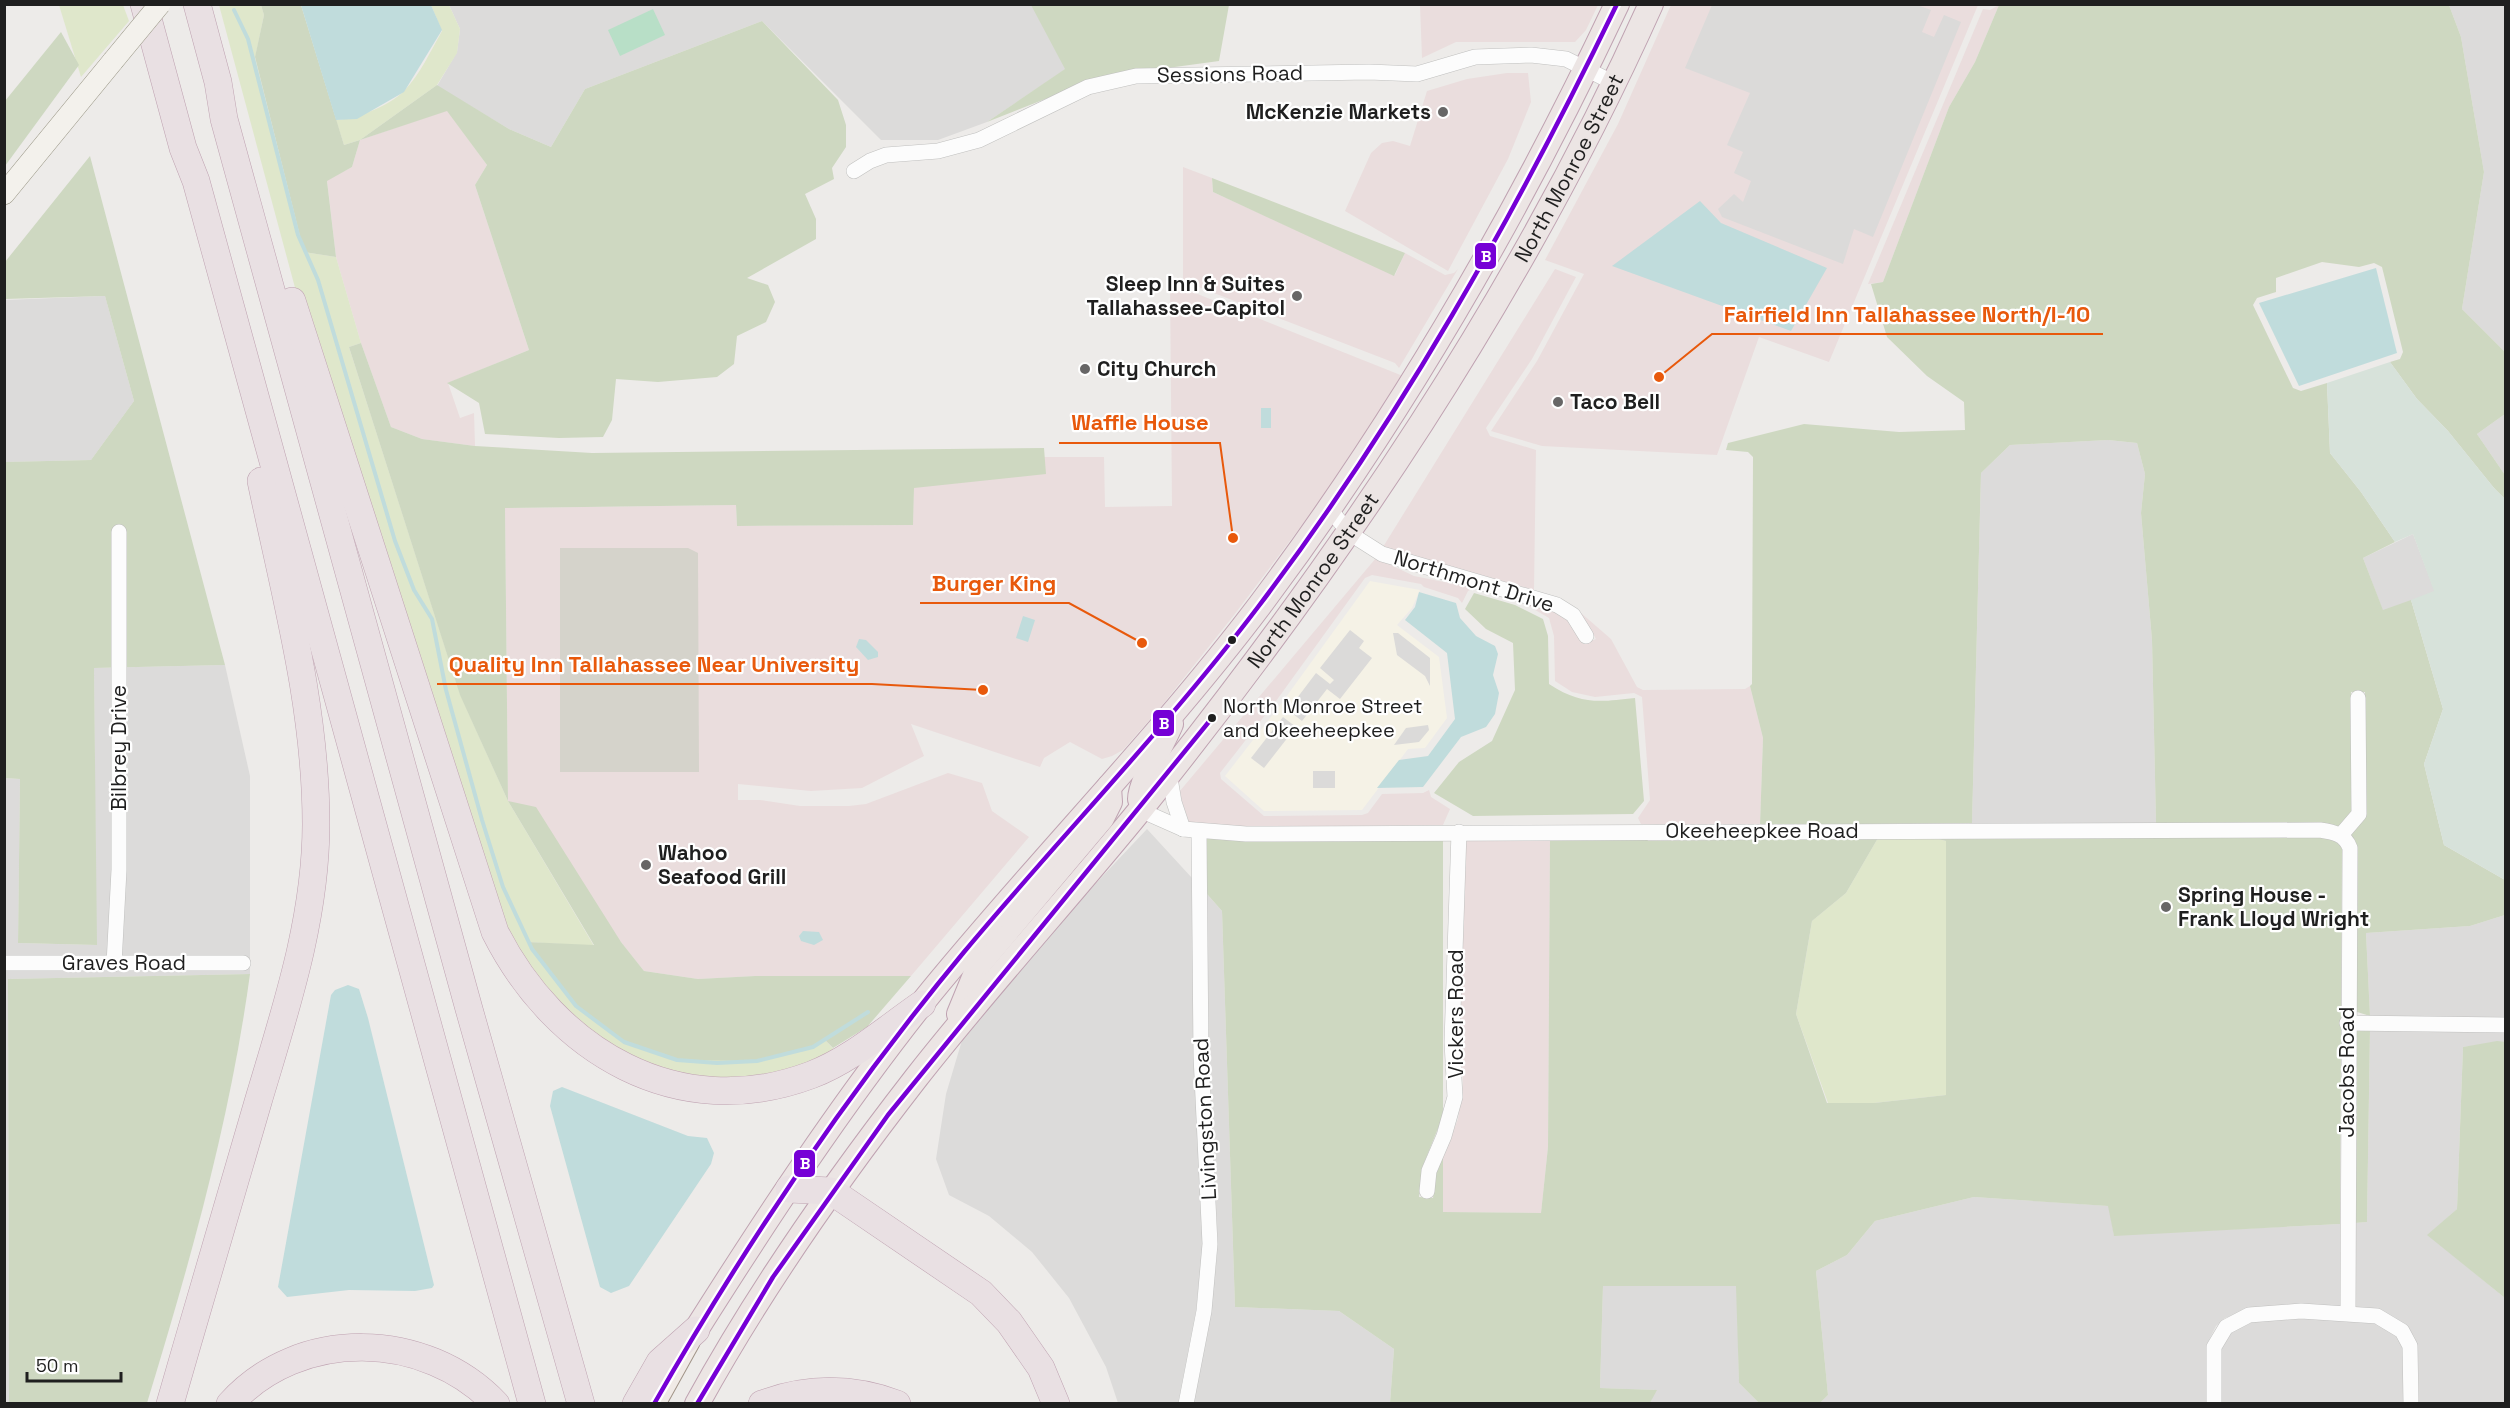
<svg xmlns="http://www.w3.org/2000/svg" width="2510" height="1408" font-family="'Space Grotesk',sans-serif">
<rect width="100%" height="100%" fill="#edebe9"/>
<g fill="#dcdbda">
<polygon points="1163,4 987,122 938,140 881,140 762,21 585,89 551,147 509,129 437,86 457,52 460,29 449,5"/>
<polygon points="2449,5 2505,5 2505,352 2462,309 2484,172 2461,37"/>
<polygon points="105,296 134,401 91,460 5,462 4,300"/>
<polygon points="2505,414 2505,475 2477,434"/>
<polygon points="2108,440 2137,443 2145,474 2141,513 2152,640 2156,823 1972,823 1981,473 2010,445"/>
<polygon points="2413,534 2435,592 2383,611 2363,558"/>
<polygon points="225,665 250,776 250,974 8,979 9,1404 4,1403 4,778 20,779 18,943 96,945 94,668"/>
<polygon points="1147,829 1192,878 1194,1056 1203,1244 1196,1310 1178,1403 1118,1403 1106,1367 1069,1298 1032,1252 989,1216 949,1195 936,1159 946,1094 963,1037 1050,932"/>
<polygon points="1207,894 1222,911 1235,1307 1339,1311 1394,1349 1390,1403 1193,1404 1211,1312 1218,1244 1209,1056"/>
<polygon points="2505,915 2505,1018 2370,1016 2366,933 2470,926"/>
<polygon points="2370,1029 2505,1031 2505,1042 2463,1047 2457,1209 2428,1235 2505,1298 2505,1403 2419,1403 2418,1354 2414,1336 2394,1317 2378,1310 2355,1307 2355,1223 2367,1222"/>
<polygon points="1974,1197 2109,1206 2114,1235 2340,1224 2340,1306 2258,1307 2225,1318 2216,1326 2206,1346 2207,1403 1820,1403 1828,1395 1816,1271 1847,1255 1875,1221"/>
<polygon points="1603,1286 1737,1286 1739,1383 1759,1403 1650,1403 1656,1390 1600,1388"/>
<polygon points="2301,1318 2374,1322 2396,1336 2403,1347 2404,1403 2221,1404 2221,1348 2231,1331 2251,1321"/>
</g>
<g fill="#eadddd">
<polygon points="1420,5 1420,4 1598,5 1586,30 1575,42 1456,42 1422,58"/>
<polygon points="1671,5 1978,5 1829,362 1759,337 1717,455 1542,446 1491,431 1537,361 1584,274 1545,260 1618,124"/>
<polygon points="1999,5 1975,62 1949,107 1883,282 1868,284 1983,9 1990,10"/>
<polygon points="1507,73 1528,73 1531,102 1508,159 1448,271 1345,211 1371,153 1382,143 1393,141 1410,146 1427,91 1467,79"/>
<polygon points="447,110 487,165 475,185 529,350 448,383 460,418 474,413 475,446 422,439 391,427 361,343 336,257 327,180 352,167 360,140"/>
<polygon points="1183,167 1212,178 1213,192 1395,275 1405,253 1445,275 1454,273 1458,269 1399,368 1395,363 1183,281"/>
<polygon points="1555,269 1576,277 1532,359 1486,428 1490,436 1536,450 1534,590 1383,547"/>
<polygon points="1170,283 1403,376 1314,509 1234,615 1160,708 1123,750 1112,756 1102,759 1070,742 1044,758 1040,767 911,724 924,756 862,788 811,791 738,784 738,800 760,800 800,806 849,806 866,804 948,773 982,783 992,811 1029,837 911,976 755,976 698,979 644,971 508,801 505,508 736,505 737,526 913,525 914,457 1104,457 1105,507 1172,506"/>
<polygon points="1376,558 1414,576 1474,588 1468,591 1462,603 1458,598 1424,587 1421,584 1372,575 1365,578 1276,701 1220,773 1221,779 1264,816 1362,815 1368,813 1382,794 1423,793 1429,790 1431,797 1450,809 1443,825 1246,827 1189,823 1179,792"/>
<polygon points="1523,603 1554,611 1568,619 1583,644 1596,639 1581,613 1611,639 1637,687 1643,690 1745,689 1750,686 1763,738 1760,825 1641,824 1638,818 1650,800 1642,697 1634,693 1595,697 1572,692 1555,681 1554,636 1549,618"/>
<polygon points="1550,837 1548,1147 1541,1213 1443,1212 1443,1157 1458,1119 1463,1084 1460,1042 1466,838"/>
</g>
<polygon fill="#f5f2e6" points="1370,581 1420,590 1412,608 1397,625 1439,657 1447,718 1425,748 1408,749 1362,810 1264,811 1225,776 1281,704"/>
<polygon fill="#d5d3cb" points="560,548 688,548 698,553 699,772 560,772"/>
<g fill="#dfe7cb">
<polygon points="59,5 123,5 129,21 81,77"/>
<polygon points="219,5 261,5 264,15 255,58 304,252 336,257 361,343 349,347 460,694 508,801 594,946 528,942 576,1006 624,1042 677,1060 813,1047 825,1040 839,1055 746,1085 625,1062 522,971 315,362"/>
<path d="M431 5H449L460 29 457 53 437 85 360 140 344 145 336 120C356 119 389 106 404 91 420 75 431 50 442 31Z"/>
<polygon points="1931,837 1946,841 1946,1095 1874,1103 1828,1103 1796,1014 1812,921 1846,893 1878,838"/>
</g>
<g fill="#ced8c1">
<polygon points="261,5 301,5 344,145 360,140 437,85 509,129 551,147 585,89 762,21 838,100 846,125 846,147 832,168 834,179 805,194 816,219 816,239 747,278 768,285 775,302 766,322 737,336 734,364 717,377 658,382 616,379 612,420 603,437 559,438 485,434 479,403 447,383 529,350 475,185 487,165 447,111 360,140 352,167 327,181 336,257 304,252 255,57 264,15"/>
<polygon points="1031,5 1229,5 1219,61 1101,77 987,122 1065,69"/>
<polygon points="1999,5 2449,5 2461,37 2484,172 2462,309 2505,352 2505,414 2477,434 2505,475 2505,499 2494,488 2448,431 2417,399 2390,362 2400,359 2403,352 2382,267 2374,263 2359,267 2322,262 2276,278 2276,292 2257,298 2253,305 2293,388 2301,391 2327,383 2330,453 2361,492 2395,542 2363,558 2383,610 2411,600 2443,709 2424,764 2444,845 2505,880 2505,915 2470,926 2366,933 2370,1016 2354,1011 2357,849 2350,835 2366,814 2365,692 2351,692 2352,812 2338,827 2156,823 2152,640 2141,513 2145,474 2137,443 2108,440 2010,445 1981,473 1972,823 1760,825 1763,738 1750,686 1752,684 1753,457 1748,452 1726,450 1728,443 1804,424 1899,432 1965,430 1964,402 1927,376 1887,337 1871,284 1883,282 1949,107 1975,62"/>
<polygon points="61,32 79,65 5,166 5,101"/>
<polygon points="90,156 225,665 94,668 97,945 18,943 20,779 4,778 4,462 91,460 134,401 105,296 5,299 5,262"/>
<polygon points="1212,178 1405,253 1394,276 1213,192"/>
<polygon points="361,343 391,427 422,439 475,446 592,453 1044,448 1046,474 914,488 913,525 737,526 736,505 505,508 508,801 536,807 621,942 644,971 698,979 755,976 911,976 867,1027 833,1048 825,1040 813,1047 757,1061 677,1060 624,1042 576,1006 532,949 527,942 594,945 508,801 460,695 349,347"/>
<path d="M1474 593 1515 605 1543 619 1548 636 1549 684C1581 705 1599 702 1635 698L1644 801 1633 814 1473 816 1434 793 1459 762 1492 741 1515 690 1513 643 1486 629 1465 609Z"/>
<polygon points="2319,836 2330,838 2341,845 2342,849 2340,1224 2114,1236 2108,1206 1974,1197 1875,1221 1847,1255 1816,1271 1828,1395 1820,1403 1759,1403 1739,1383 1736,1286 1603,1286 1600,1388 1657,1390 1650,1403 1390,1403 1394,1349 1339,1311 1235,1307 1222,911 1207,894 1206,839 1443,839 1443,1116 1422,1168 1419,1197 1433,1198 1436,1172 1443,1157 1443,1212 1541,1213 1548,1147 1550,837 1646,837 1648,841 1878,838 1846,893 1812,921 1796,1014 1827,1103 1874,1103 1946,1095 1946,841 1931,837"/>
<path d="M250 974C230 1121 190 1262 147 1403H9L8 979Z"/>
<polygon points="2354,1029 2370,1029 2367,1222 2355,1223"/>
<polygon points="2497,1041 2506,1042 2505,1298 2427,1235 2457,1209 2463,1047"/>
</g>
<polygon fill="#d7e2da" points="2390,362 2417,399 2448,431 2494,488 2505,499 2505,880 2444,845 2424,764 2443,709 2411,600 2434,591 2413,534 2395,542 2361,492 2330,453 2327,383"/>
<polygon fill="#b8dfc7" points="653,9 665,35 620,56 608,30"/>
<g fill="#dbdad9">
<polygon points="1712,5 1917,5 1931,10 1922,32 1934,37 1944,15 1961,22 1873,237 1854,229 1843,264 1722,217 1718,209 1734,194 1743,202 1751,181 1734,173 1743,152 1727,145 1750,93 1685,68"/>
<polygon points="1350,630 1364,641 1359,648 1372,658 1340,699 1327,689 1302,721 1288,710 1316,673 1330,684 1334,680 1320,668"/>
<polygon points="1393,633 1398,633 1430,658 1430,686 1425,676 1397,655"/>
<polygon points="1283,717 1296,727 1264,768 1251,758"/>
<polygon points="1428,725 1429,730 1419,742 1394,745 1406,728"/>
<rect x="1313" y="771" width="22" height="17"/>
</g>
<g fill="#c0dcdc">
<polygon points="301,5 431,5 442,30 404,92 357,119 336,120"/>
<polygon points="1700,201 1721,223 1827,268 1791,331 1612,266"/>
<polygon points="2376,268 2397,353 2299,386 2259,303"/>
<rect x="1261" y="408" width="10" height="20"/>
<polygon points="1419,592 1456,603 1460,618 1476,636 1495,646 1498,654 1493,675 1499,693 1495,714 1486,727 1461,737 1423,787 1377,788 1399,760 1428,756 1455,719 1447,653 1405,620 1415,607"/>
<polygon points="1023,616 1035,620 1028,642 1016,638"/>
<polygon points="859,639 866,640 878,652 878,657 868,660 856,647"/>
<polygon points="803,931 819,932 823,940 814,945 801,941 799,936"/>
<polygon points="348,985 359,989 368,1018 434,1285 432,1288 415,1291 349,1290 287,1297 278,1287 331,995 335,990"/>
<polygon points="562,1087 688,1136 707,1138 714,1153 711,1164 629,1286 611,1293 600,1287 550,1106 553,1091"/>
</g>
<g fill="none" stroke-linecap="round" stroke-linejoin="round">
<polyline stroke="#c0dcdc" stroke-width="4" points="234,10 248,39 298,235 318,280 395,541 414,590 432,619 446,690 482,820 503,887 532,949 576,1006 624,1042 677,1060 717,1063 757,1061 813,1047 868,1012"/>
<defs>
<g id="minor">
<polyline points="854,171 870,161 886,155 938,151 979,140 1088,87 1136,76 1369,72 1417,74 1475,57 1531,55 1566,59 1616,84"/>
<polyline points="1329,508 1349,533 1382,554 1557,605 1573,615 1586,636"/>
<polyline points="1169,772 1174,802 1183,829"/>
<path d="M1140 810 1183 829 1246 834 2320 830C2333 832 2345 834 2350 848L2348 1313"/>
<polyline points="2341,835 2359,814 2358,698"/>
<polyline points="4,963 243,963"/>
<polyline points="114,964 119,870 119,532"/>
<polyline points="2347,1023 2506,1025"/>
<polyline points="1427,1191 1429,1171 1444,1136 1455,1097 1452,1042 1459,832"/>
<polyline points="1186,1404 1204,1311 1210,1244 1201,1056 1199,832"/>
<polyline points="2214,1404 2214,1347 2226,1327 2249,1315 2301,1311 2377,1316 2402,1331 2410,1346 2411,1404"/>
</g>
<polyline id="secondary" points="4,194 113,61"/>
<polyline id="primary" points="654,1404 689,1341"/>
<g id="trunk">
<path d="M1140 799C1140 783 1163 743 1171 724"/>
<polyline points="959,1014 980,963 1102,818 1110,802 1109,787"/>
<path d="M696 1330C766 1219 841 1105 923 1002 1032 867 1155 744 1260 605 1400 418 1517 216 1617 4"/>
<path id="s1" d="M697 1404C760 1289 836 1181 916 1078 988 986 1067 900 1141 809 1340 561 1520 296 1651 4"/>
</g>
<g id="motorway">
<polyline points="144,4 183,148 196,181 532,1404"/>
<polyline points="197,4 218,82 224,119 469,1009 581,1404"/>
<path d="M292 301 495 932C555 1051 678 1125 811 1075 851 1060 887 1028 922 1004"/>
<polyline points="789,1189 831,1191 981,1293 1009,1322 1041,1368 1056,1404"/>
<path d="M170 1404C199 1303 229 1202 258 1102 285 1011 316 920 316 824 316 707 285 595 261 481"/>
<path d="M230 1404C299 1327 426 1330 496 1404"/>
<polyline points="636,1404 660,1362 696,1330"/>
<path d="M762 1404C808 1387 852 1387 897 1404"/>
</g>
</defs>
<use href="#minor" stroke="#c0c0bf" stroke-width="16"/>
<use href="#secondary" stroke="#969382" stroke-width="22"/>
<use href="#primary" stroke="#a19488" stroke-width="24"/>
<use href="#trunk" stroke="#bfa2b1" stroke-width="26"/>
<use href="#motorway" stroke="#bfa2b1" stroke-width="28"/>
<use href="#minor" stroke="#fcfcfc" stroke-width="15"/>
<use href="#secondary" stroke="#f3f1ec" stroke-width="21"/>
<use href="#primary" stroke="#f0eae6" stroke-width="22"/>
<use href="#trunk" stroke="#ece5e4" stroke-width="24"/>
<use href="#motorway" stroke="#e9e0e3" stroke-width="27"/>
<defs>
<polyline id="secondary-bridge" points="113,61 160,4"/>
</defs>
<use href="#secondary-bridge" stroke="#969382" stroke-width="22" stroke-linecap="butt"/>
<use href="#secondary-bridge" stroke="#f3f1ec" stroke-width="21"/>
<defs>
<g id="bus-1">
<path d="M654 1404C745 1245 847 1093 964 952 1061 836 1167 727 1258 607 1400 420 1515 215 1617 4"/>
<polyline points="697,1404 773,1277 888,1115 1212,718"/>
</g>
</defs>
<use href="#bus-1" stroke="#fff" stroke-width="9"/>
<use href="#bus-1" stroke="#7600d6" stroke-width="4.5"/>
</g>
<g fill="#676666" stroke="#fff" stroke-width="2">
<circle cx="1443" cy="112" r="6"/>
<circle cx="1297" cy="296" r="6"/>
<circle cx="1085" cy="369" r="6"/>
<circle cx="1558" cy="402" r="6"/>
<circle cx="646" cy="865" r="6"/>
<circle cx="2166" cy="907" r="6"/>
</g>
<g fill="#1f1f1f" stroke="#fff" stroke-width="2">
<circle cx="1232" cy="640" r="5"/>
<circle cx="1212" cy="718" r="5"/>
</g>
<g text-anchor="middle" stroke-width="4.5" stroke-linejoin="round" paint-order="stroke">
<g font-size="20" fill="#1f1f1f" stroke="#fff" text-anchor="start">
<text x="1223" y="713">North Monroe Street<tspan x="1223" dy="24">and Okeeheepkee</tspan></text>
</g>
<g font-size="21" fill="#1f1f1f" stroke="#fff">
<text transform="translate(1230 74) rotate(-1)" y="7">Sessions Road</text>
<text dy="7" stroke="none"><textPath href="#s1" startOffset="1516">North Monroe Street</textPath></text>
<text dy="7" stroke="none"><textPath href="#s1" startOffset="1030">North Monroe Street</textPath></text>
<text transform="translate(1474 581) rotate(17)" y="7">Northmont Drive</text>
<text transform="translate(119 748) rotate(-90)" y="7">Bilbrey Drive</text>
<text x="1762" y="838">Okeeheepkee Road</text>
<text x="124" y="970">Graves Road</text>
<text transform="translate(1456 1014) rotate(-90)" y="7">Vickers Road</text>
<text transform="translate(2347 1072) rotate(-90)" y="7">Jacobs Road</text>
<text transform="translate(1205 1119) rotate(-93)" y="7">Livingston Road</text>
</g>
<g font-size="21" font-weight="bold" fill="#1f1f1f" stroke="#fff" text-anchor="start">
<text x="1431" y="119" text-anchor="end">McKenzie Markets</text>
<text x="1285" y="291" text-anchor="end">Sleep Inn &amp; Suites<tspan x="1285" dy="24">Tallahassee-Capitol</tspan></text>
<text x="1097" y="376">City Church</text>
<text x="1570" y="409">Taco Bell</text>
<text x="658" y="860">Wahoo<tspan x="658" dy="24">Seafood Grill</tspan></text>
<text x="2178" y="902">Spring House -<tspan x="2178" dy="24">Frank Lloyd Wright</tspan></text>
</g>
</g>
<path fill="none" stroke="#e8590c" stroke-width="2" d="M1659 377L1712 334H2103M1233 538L1220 443H1059M1142 643L1069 603H920M983 690L872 684H437"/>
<g fill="#e8590c" stroke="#fff" stroke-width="2">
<circle cx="1659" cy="377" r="6"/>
<circle cx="1233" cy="538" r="6"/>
<circle cx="1142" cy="643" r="6"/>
<circle cx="983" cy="690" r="6"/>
</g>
<g font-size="22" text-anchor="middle" font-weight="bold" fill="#e8590c" stroke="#fff" stroke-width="4.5" stroke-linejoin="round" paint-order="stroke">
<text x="1907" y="322">Fairfield Inn Tallahassee North/I-10</text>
<text x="1140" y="430">Waffle House</text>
<text x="994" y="591">Burger King</text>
<text x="654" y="672">Quality Inn Tallahassee Near University</text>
</g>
<g stroke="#fff" stroke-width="2">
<rect x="1474" y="242" width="23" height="28" rx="6" fill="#7600d6"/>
<rect x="1152" y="709" width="23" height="28" rx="6" fill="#7600d6"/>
<rect x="793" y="1149" width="23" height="29" rx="6" fill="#7600d6"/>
</g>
<g font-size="16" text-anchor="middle" font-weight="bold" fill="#fff">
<text x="1486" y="262">B</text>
<text x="1164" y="729">B</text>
<text x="805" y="1169">B</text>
</g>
<rect width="2510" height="1408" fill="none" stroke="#1f1f1f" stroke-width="12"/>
<path d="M27 1372v9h94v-9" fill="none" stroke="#1f1f1f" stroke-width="3"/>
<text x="36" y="1372" font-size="18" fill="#1f1f1f" stroke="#ffffff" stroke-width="4.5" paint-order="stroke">50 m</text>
</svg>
